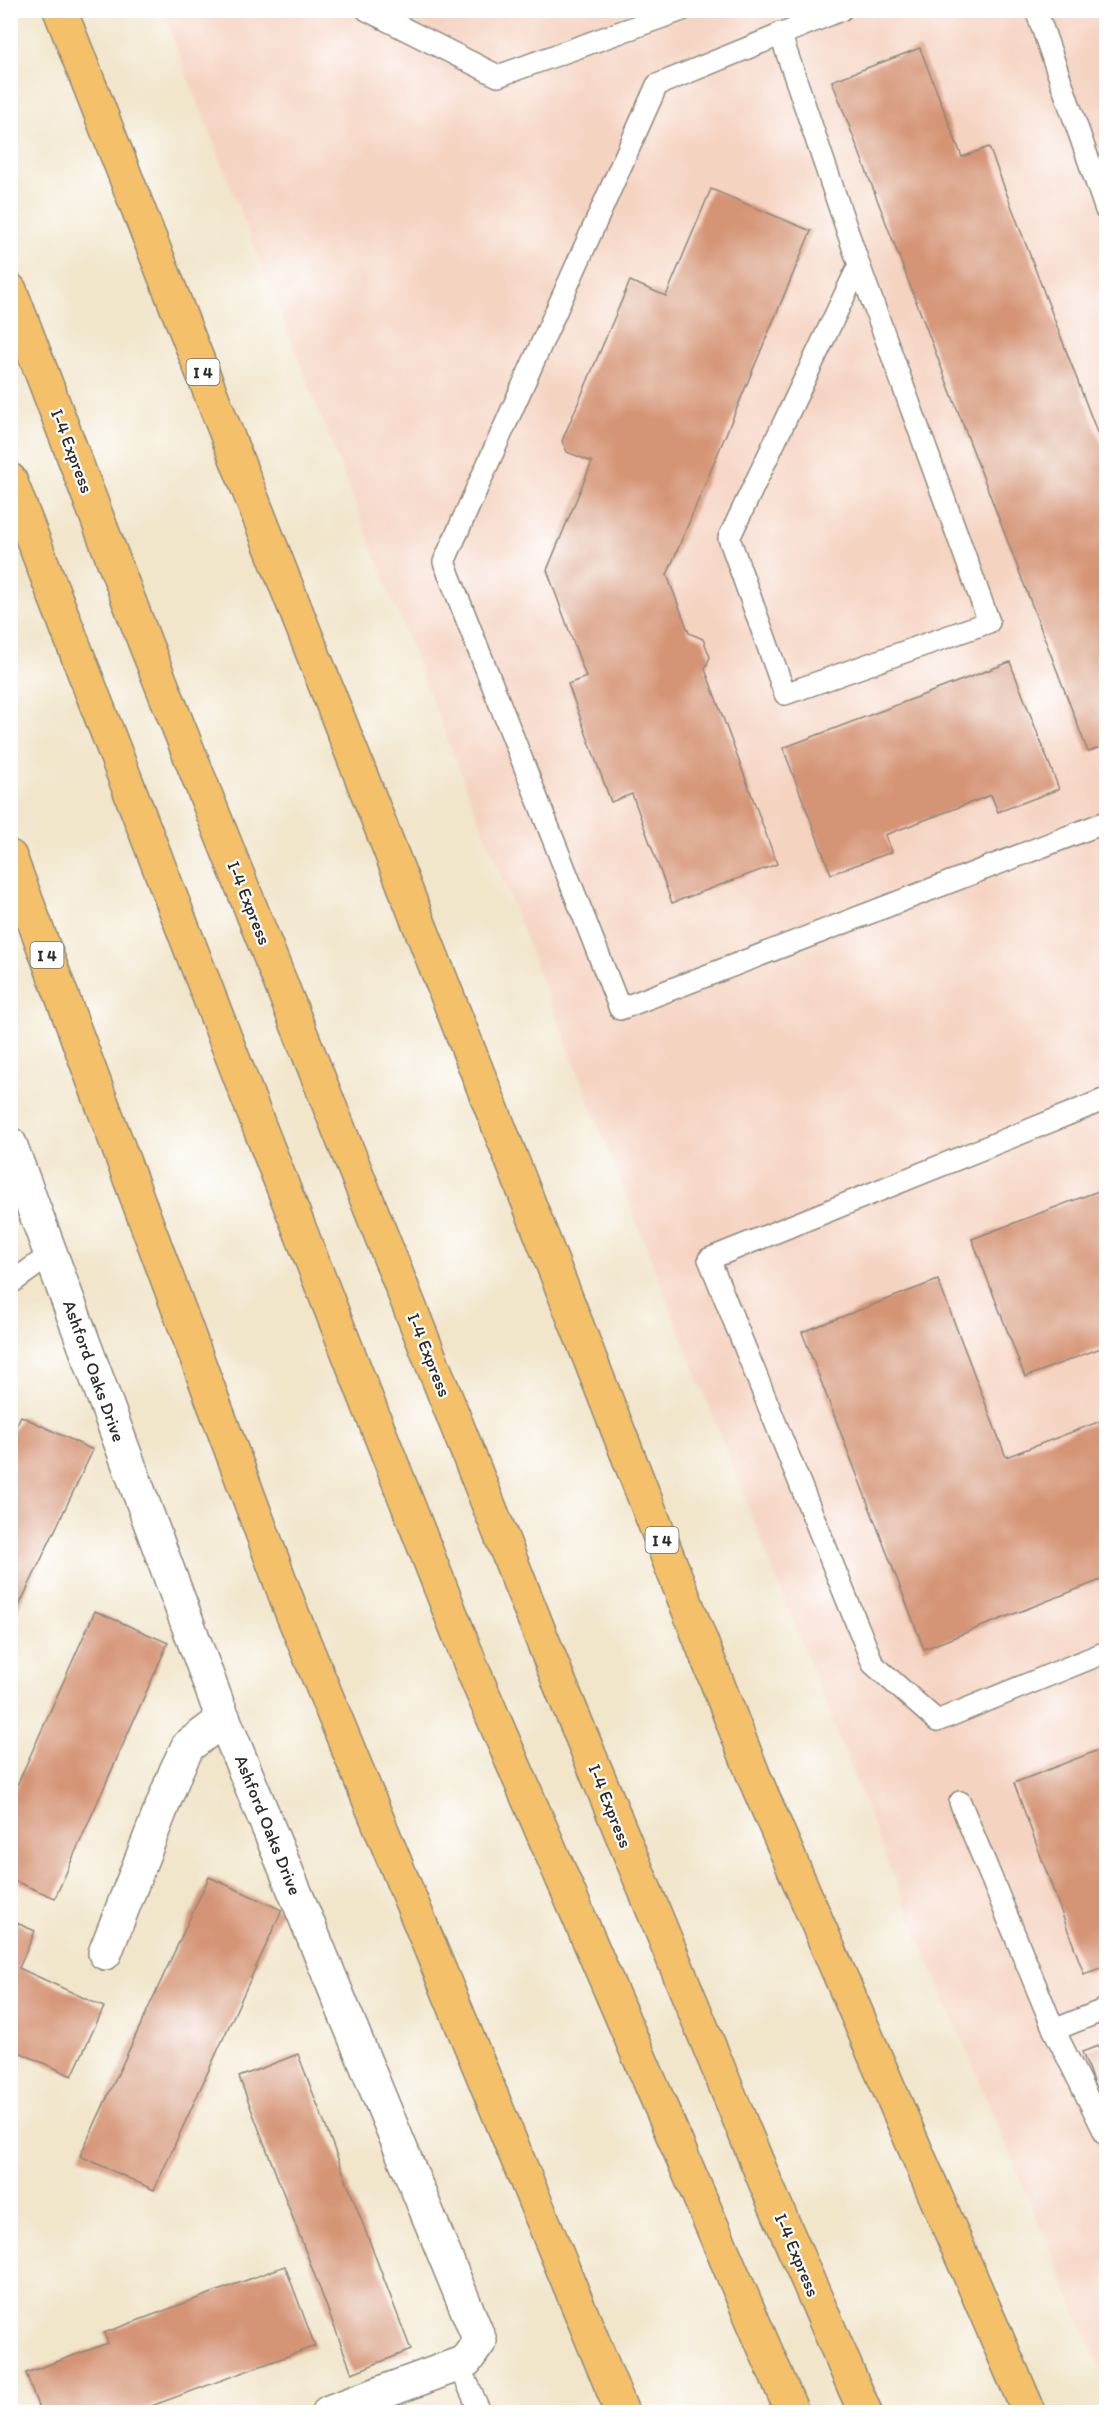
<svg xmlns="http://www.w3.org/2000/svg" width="1117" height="2423" font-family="Itim,sans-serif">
<rect width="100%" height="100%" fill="#fff"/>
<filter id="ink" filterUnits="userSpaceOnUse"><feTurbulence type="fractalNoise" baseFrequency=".0167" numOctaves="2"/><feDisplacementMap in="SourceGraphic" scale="12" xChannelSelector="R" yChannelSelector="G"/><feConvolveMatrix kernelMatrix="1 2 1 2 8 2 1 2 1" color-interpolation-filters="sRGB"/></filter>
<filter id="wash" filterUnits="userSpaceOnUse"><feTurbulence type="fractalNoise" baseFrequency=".008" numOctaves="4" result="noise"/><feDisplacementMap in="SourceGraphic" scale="24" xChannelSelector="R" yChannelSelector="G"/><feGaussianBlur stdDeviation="1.35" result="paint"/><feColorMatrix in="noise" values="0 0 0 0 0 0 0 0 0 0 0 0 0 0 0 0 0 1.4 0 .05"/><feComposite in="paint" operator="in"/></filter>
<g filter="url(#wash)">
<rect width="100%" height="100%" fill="#f1e5ca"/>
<polygon fill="#f5d3c1" points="162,11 1106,11 1106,2383 889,1866"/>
<g id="blocks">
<g fill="#d59476">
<polygon points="920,48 962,157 989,147 1106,456 1106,745 1088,752 832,81"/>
<polygon points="711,189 811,231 667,575 689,633 703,639 710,657 705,669 777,864 672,903 632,794 611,802 568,684 586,677 547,570 592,462 567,452 562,441 630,281 666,296"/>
<polygon points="1010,662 1059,789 998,812 991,795 885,835 892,852 831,874 783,748"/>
<polygon points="1106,1188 1106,1346 1025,1377 972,1239"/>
<polygon points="938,1280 1006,1457 1106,1419 1106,1578 924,1649 802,1332"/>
<polygon points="21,1416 93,1450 10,1625 10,1438"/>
<polygon points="95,1611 168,1643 55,1898 10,1879 10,1801"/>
<polygon points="1106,1747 1106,1966 1084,1974 1014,1783"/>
<polygon points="209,1877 282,1910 154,2190 80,2156"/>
<polygon points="10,1920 35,1931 19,1968 104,2007 72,2076 10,2048"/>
<polygon points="1106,2043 1106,2117 1082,2052"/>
<polygon points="298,2054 411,2350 352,2373 239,2077"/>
<polygon points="285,2266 315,2346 135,2412 40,2412 26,2373 108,2343 104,2333"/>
</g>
</g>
</g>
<g filter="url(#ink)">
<use href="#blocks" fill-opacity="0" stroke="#8e887a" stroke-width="1.5"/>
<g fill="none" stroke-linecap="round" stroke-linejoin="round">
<defs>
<g id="lane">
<polyline points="367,10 498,76 682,10"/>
<polyline points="841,10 657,85 444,562 620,1009 1106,822"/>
<polyline points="1036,10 1106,210"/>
<polyline points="780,33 859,265 989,622 785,694 729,538 859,265"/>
<polyline points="1106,1099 709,1259 873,1664 937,1721 1106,1652"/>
<polyline points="10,1284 51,1254"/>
<polyline points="960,1802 1054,2030 1106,2135"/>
<polyline points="1054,2030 1106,2009"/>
<polyline points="459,2364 480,2412"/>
</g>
<g id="street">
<polyline points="10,1144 217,1703 480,2341 465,2362 329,2412"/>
<polyline points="105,1953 176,1771 188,1746 224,1719"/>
</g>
<g id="highway">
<polyline points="60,10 755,1779 1029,2412"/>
<polyline points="10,290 145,643 562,1689 766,2184 865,2412"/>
<polyline points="10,480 259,1126 474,1673 792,2412"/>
<polyline points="10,857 292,1613 622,2412"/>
</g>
</defs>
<use href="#lane" stroke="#8e887a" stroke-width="24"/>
<use href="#street" stroke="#8e887a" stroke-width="36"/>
<use href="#highway" stroke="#8e887a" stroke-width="36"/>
<use href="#lane" stroke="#fff" stroke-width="21"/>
<use href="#street" stroke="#fff" stroke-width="33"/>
<use href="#highway" stroke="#f4c16b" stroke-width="33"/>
</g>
</g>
<g text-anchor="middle" stroke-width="4.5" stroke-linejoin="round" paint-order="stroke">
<g fill="#fff" stroke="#6b6b6b" stroke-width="1.5">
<rect x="186.5" y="359" width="33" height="26" rx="4.5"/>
<rect x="30.5" y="942" width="33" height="26" rx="4.5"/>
<rect x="645.5" y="1527" width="33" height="26" rx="4.5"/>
</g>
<g font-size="16" font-weight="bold" fill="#2b2b2b">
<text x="203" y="378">I 4</text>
<text x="47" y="961">I 4</text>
<text x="662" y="1546">I 4</text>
</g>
<g font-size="18" fill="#2b2b2b" stroke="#fff">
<text transform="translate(72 451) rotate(69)" y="6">I-4 Express</text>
<text transform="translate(249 903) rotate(68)" y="6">I-4 Express</text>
<text transform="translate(429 1355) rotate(68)" y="6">I-4 Express</text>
<text transform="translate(94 1371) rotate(70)" y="6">Ashford Oaks Drive</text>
<text transform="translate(610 1806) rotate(68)" y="6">I-4 Express</text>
<text transform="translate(268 1825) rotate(68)" y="6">Ashford Oaks Drive</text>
<text transform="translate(797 2255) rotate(67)" y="6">I-4 Express</text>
</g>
</g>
<rect width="1117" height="2423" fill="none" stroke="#fff" stroke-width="36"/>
</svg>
